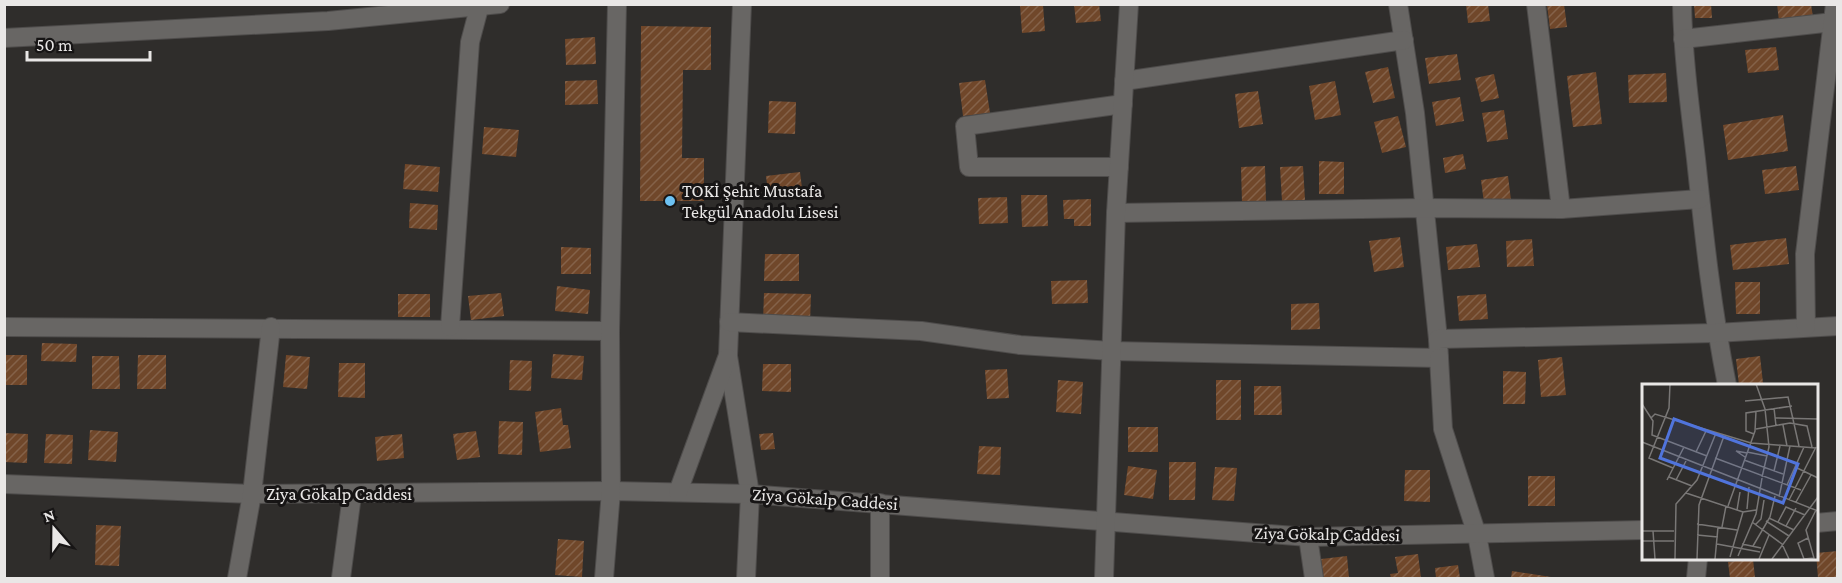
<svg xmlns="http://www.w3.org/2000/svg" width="1842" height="583" font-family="'Crimson Pro',serif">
<defs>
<pattern id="building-hatch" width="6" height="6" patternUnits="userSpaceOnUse" patternTransform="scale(1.5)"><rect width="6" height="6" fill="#70472a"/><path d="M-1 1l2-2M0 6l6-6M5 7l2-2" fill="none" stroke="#846249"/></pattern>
</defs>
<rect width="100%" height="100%" fill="#2f2d2b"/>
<g fill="url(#building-hatch)">
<polygon points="1074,4 1099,4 1101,21 1076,23"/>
<polygon points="1466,4 1488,4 1490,21 1468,23"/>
<polygon points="1551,4 1564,4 1567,27 1550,29 1547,5"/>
<polygon points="1694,4 1711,4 1712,18 1695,18"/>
<polygon points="1777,4 1811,4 1813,17 1779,21"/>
<polygon points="1020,5 1043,5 1045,31 1022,33"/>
<polygon points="641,26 711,27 711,70 683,70 682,158 704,158 704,201 640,201"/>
<polygon points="595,37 596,64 566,65 565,39"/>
<polygon points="1776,47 1779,70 1748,73 1745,50"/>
<polygon points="1457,54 1461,80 1429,84 1425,58"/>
<polygon points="1388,67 1395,98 1373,103 1365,72"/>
<polygon points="1596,72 1602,124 1573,127 1567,76"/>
<polygon points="1666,73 1667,102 1629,103 1628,75"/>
<polygon points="1494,74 1499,98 1481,102 1475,78"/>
<polygon points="597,80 598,104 565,105 565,81"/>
<polygon points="985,80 990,113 963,116 959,83"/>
<polygon points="1335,81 1341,115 1315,120 1309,86"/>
<polygon points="1258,91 1263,124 1239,128 1235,94"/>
<polygon points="1460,97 1464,121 1436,126 1432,102"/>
<polygon points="769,101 796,102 795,134 768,133"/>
<polygon points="1504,110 1508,139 1487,142 1482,113"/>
<polygon points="1783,115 1788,151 1728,160 1723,125"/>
<polygon points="1398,116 1406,147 1382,153 1374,122"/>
<polygon points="484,127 519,130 516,157 482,154"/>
<polygon points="1463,154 1466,169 1445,173 1443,158"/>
<polygon points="1319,161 1344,162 1344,194 1319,194"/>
<polygon points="405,164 440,167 438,192 403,189"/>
<polygon points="1265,166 1266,202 1242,203 1241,167"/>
<polygon points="1303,166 1305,200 1282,201 1280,167"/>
<polygon points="1796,166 1799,190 1765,194 1762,170"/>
<polygon points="800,172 803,196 769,200 766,176"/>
<polygon points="1508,176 1511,200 1484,203 1481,180"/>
<polygon points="1021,195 1047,195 1048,226 1022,227"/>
<polygon points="1007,197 1008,223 979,224 978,198"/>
<polygon points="1091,199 1091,226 1074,226 1074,219 1064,219 1063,200"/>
<polygon points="410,203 438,205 437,230 409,228"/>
<polygon points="1400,237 1404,267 1374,272 1369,241"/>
<polygon points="1786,238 1789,264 1733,270 1730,245"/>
<polygon points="1532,239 1534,266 1507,267 1506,241"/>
<polygon points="1477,244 1480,267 1448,270 1446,247"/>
<polygon points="561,247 591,248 591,274 561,274"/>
<polygon points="765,254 799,254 799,281 764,281"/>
<polygon points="1087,280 1088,303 1052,304 1051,281"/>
<polygon points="1735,282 1760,282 1760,314 1736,314"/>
<polygon points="557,286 590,290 588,314 555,311"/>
<polygon points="501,293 504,316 471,320 468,296"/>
<polygon points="764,293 811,294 810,323 763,321"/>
<rect x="398" y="294" width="32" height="23"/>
<polygon points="1486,294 1488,319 1459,321 1457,296"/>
<polygon points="1319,303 1320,329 1291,330 1291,304"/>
<polygon points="42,343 77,344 76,362 41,361"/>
<polygon points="553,354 584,356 582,380 551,378"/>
<rect x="4" y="355" width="23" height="30"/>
<polygon points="138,355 166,355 166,389 137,389"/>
<polygon points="286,355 310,357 307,389 283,387"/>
<polygon points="92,356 119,356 120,389 92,389"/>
<polygon points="1760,356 1763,383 1739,385 1736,359"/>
<polygon points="1562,357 1566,395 1541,397 1538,360"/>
<polygon points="510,360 532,361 531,391 509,390"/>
<polygon points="339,363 365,363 365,398 338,397"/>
<polygon points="763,364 791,364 791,392 762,391"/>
<polygon points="1007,369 1009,398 987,399 985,370"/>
<polygon points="1503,371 1526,372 1525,404 1503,404"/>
<polygon points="1058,380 1083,382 1081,414 1056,412"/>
<rect x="1216" y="380" width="25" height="40"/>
<polygon points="1254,386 1281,386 1282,415 1254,415"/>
<polygon points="561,408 563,425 568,425 571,448 540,452 535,412"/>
<polygon points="499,421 523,422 522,455 498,454"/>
<rect x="1128" y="427" width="30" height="25"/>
<polygon points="90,430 118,432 116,462 88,460"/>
<polygon points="476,431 480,457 457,460 453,434"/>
<polygon points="4,433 28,434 27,463 4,462"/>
<polygon points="773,433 775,449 761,450 759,434"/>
<polygon points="46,434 73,435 72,464 44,463"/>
<polygon points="402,434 404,458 377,461 375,437"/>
<polygon points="979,446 1001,447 1000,475 977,474"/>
<polygon points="1169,462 1196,462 1195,500 1169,500"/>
<polygon points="1128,466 1157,470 1153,499 1124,495"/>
<polygon points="1215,467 1237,468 1234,501 1212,500"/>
<polygon points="1405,470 1430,470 1430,502 1404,501"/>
<rect x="1528" y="476" width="27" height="30"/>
<polygon points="96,525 121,526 119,566 95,565"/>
<polygon points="558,539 584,541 582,577 555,575"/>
<polygon points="1838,551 1838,578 1818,578 1816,553"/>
<polygon points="1418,554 1421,578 1391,578 1390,574 1398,573 1395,557"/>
<polygon points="1347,556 1349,578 1323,578 1321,559"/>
<polygon points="1753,559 1755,578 1730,578 1728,562"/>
<polygon points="1458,565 1460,578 1436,578 1435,568"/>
<polygon points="1512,571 1551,577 1550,578 1511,578"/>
</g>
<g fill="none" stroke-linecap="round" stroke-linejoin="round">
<defs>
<g id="minor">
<polyline points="742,4 728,356 750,494 746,578"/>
<polyline points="1398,4 1415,113 1438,339"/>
<polyline points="1536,4 1561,209"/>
<path d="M1682 4C1683 56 1690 108 1696 159 1704 235 1712 310 1727 385"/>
<polyline points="4,38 328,21 500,4"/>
<polyline points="1683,39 1833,22"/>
<polyline points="1124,81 1404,40"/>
<polyline points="1119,167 969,167 965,126 1123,104"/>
<polyline points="1116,213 1423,208 1561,209 1700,199"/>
<polyline points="729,322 921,331 1020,345 1112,351 1439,358 1438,339 1716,333 1838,326"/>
<polyline points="4,327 610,331"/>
<polyline points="450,327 470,42 479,8"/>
<polyline points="1806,327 1805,254 1835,4"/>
<polyline points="1439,358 1443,429 1477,535 1485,578"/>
<polyline points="4,484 252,494 611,491 750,494 1308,537 1644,530"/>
<polyline points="678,492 727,358"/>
<polyline points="880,503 880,578"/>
<polyline points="1816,523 1838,521"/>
<polyline points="1308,537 1314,578"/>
<polyline points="237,578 252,494 271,327"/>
<polyline points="341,578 352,495"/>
<polyline points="604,578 611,491 610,331 617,4"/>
<polyline points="1104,578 1116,213 1129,4"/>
<polyline points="1696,578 1698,558"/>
</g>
</defs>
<use href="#minor" stroke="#4e4c4b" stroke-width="20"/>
<use href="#minor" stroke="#686664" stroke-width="18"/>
</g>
<circle fill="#6dc2f3" stroke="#171515" stroke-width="2" cx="670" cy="201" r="6"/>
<g text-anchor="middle" stroke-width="6" stroke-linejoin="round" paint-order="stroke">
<g font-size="18" fill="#e9e7e6" stroke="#171515" text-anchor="start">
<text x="682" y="197">TOKİ Şehit Mustafa<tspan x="682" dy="21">Tekgül Anadolu Lisesi</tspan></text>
</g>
<g font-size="18" fill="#e9e7e6" stroke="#171515">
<text x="339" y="500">Ziya Gökalp Caddesi</text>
<text transform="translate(825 499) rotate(4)" y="6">Ziya Gökalp Caddesi</text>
<text transform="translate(1327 534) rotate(1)" y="6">Ziya Gökalp Caddesi</text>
</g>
</g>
<g transform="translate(1642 384)">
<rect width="176" height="176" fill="#2f2d2b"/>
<path fill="none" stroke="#797776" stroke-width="1.5" d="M28 0 27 24 7 74 31 84M114 0 123 25 127 63 120 93M103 17 146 13 157 62M0 20 11 37 10 51 65 72M132 24 134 42M9 34 13 30 109 59 174 64M133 34 176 35M141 41 145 62M114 45 148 39 165 42 170 63M112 50 104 47V29L150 22M0 58 176 127M54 68 64 47M105 68 125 72M103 73 94 67 105 69M73 74 159 106M102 76 141 90M153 83 176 94M132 87 138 62M27 93 50 102M25 96 42 63M34 96 44 77M145 101 162 63M44 109 101 128M137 113 148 62M147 116 174 63M154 118 169 91M86 122 113 47 114 27M105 125 107 103M95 126 98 108M127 134 152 146M124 137 147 152M110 138 140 160 147 175M136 138 144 123 163 131M55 140 95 146M113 141 119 135 122 116M144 142 154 124M80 143 84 122M0 147H32M11 147 13 175M55 151 76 153M166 154 156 159 162 175 172 174 164 146 174 126M0 157H32M75 160 118 168M100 160 119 164M111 162 128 133 133 112M96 172 114 130 120 94M88 173 101 128 114 126M33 175 34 120 55 96 74 49M55 175 57 121 82 52M73 175 76 143M117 175 127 151M130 175 176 113"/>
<path fill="#5074dc" fill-opacity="0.15" stroke="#5074dc" stroke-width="3" d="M32 35 156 80 141 119 18 74Z"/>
<rect width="176" height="176" fill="none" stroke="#e9e7e6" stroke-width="3"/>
</g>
<rect width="1842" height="583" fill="none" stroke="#e9e7e6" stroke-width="12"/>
<g transform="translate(54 529) rotate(340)" stroke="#171515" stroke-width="4.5" paint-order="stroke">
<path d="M0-4.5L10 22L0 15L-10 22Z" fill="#e9e7e6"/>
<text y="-9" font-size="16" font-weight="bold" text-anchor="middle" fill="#e9e7e6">N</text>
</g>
<path d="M27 51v9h123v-9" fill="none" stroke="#e9e7e6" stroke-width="3"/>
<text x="36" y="51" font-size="18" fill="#e9e7e6" stroke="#171515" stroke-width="4.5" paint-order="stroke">50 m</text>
</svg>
